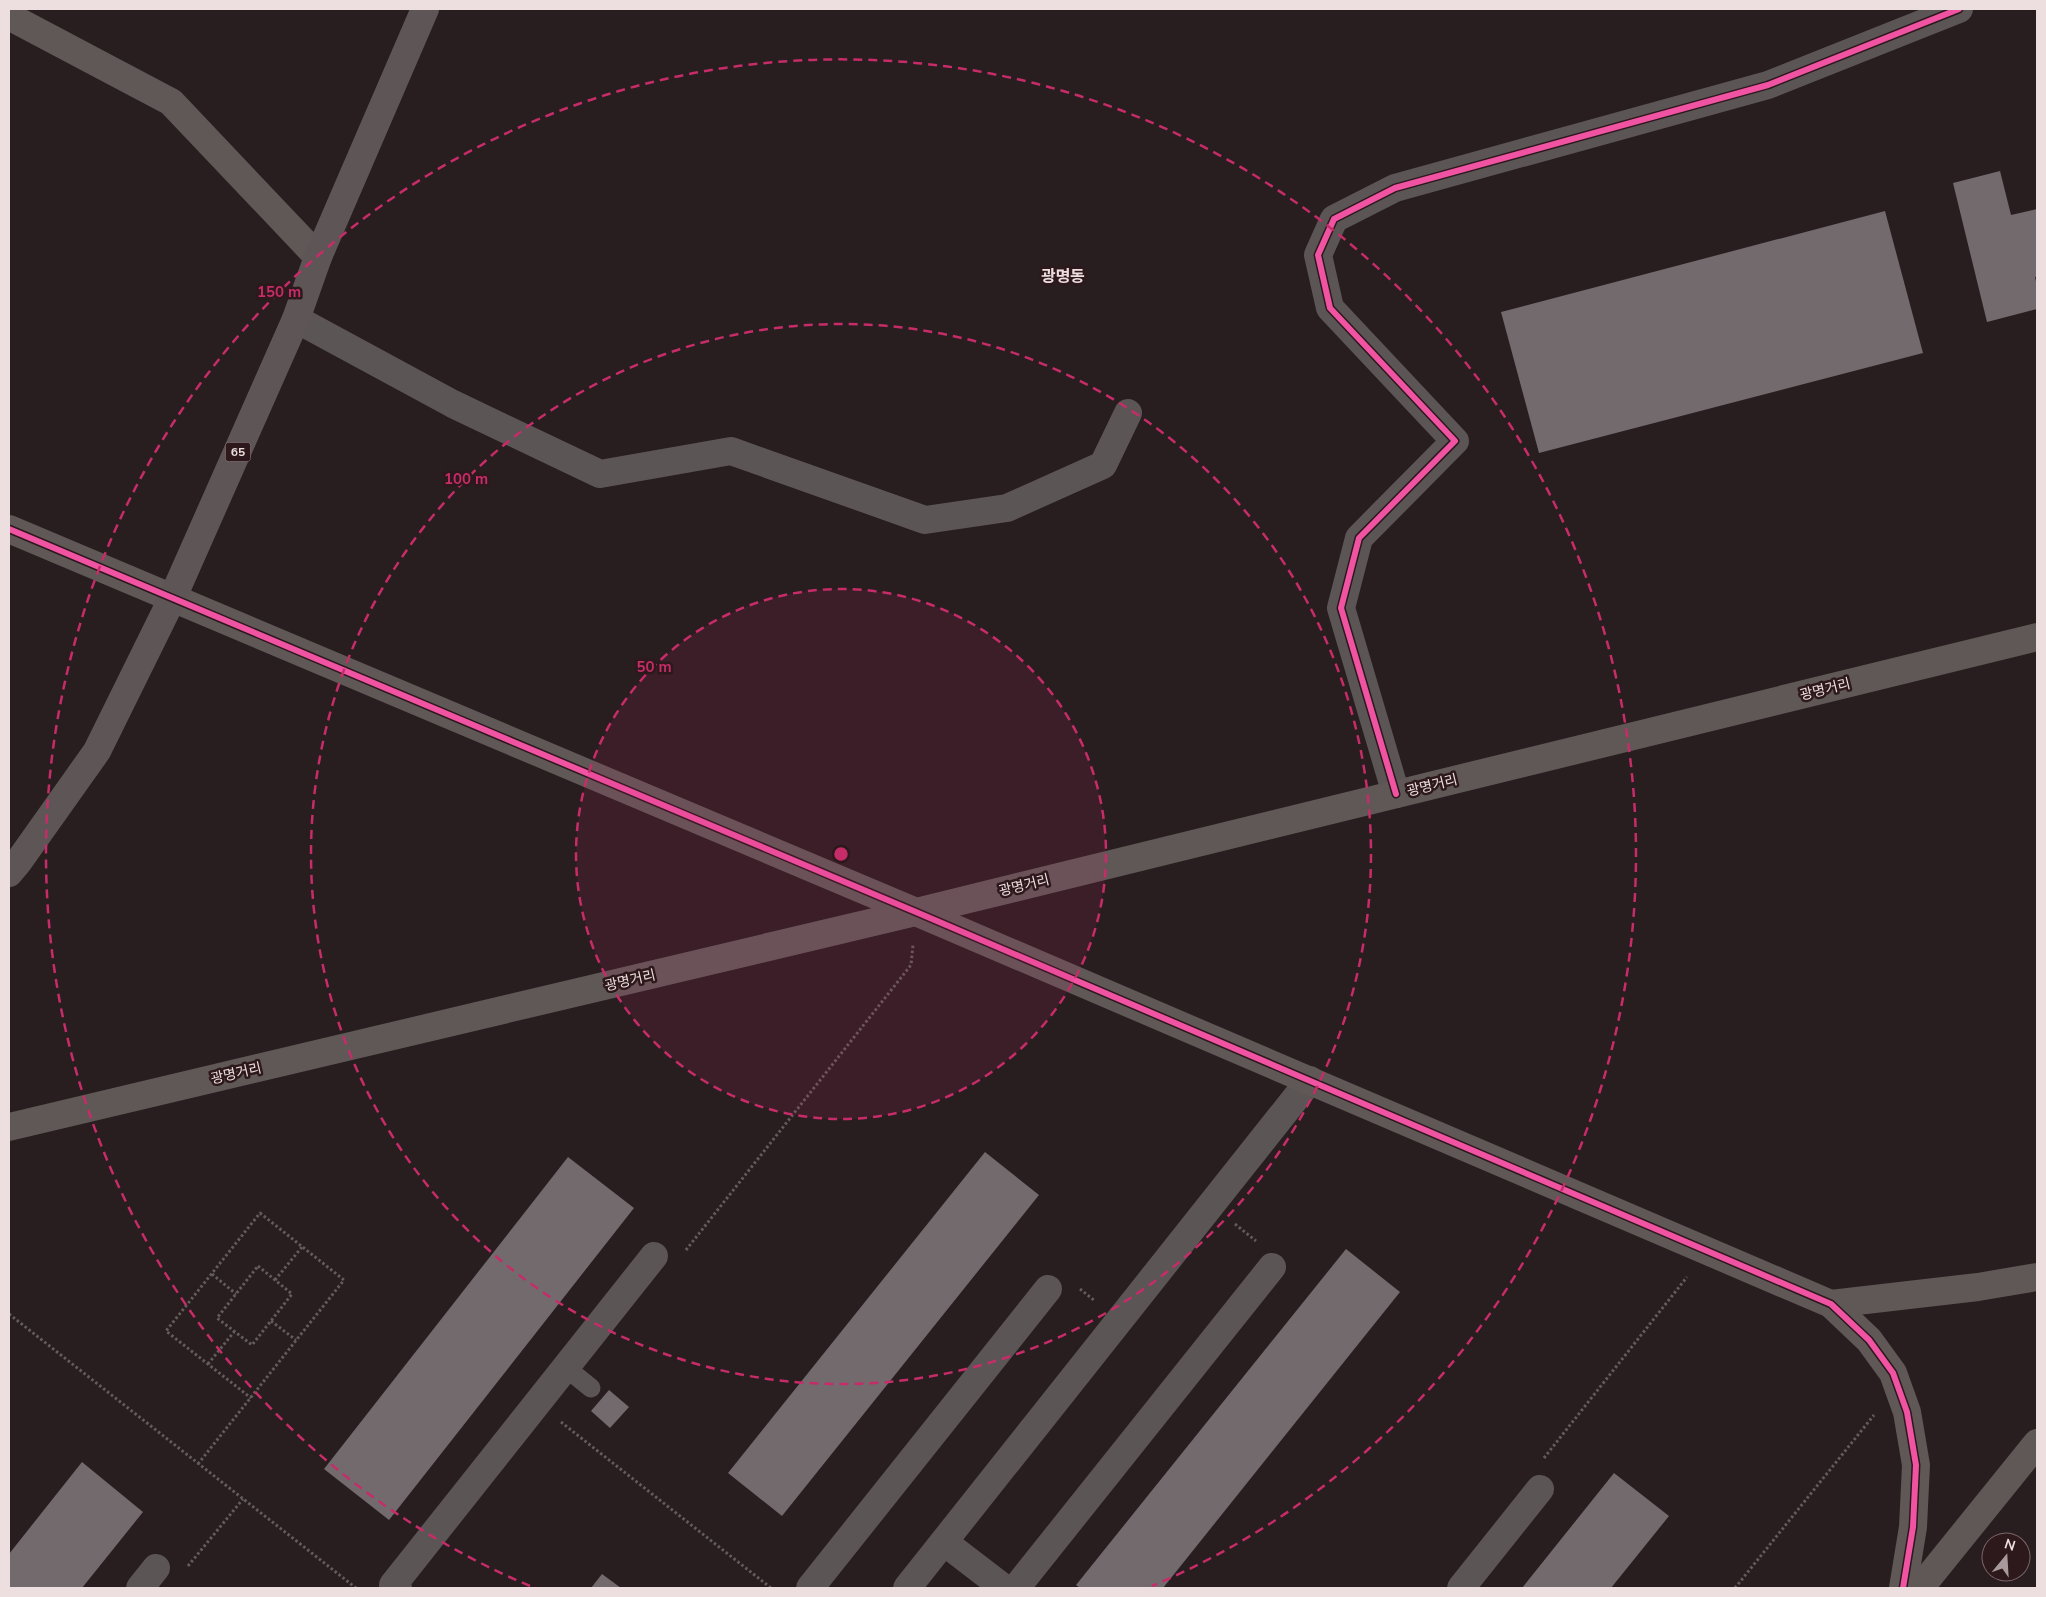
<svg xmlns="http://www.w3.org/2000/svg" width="2046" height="1597" font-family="'Nunito Sans','Noto Sans KR',sans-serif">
<rect width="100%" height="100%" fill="#281d1f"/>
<g fill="#736a6e">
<polygon points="2000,171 2011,215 2037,209 2037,277 2035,277 2037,286 2037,309 1987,322 1953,183"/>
<polygon points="1885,211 1923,353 1539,453 1501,312"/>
<polygon points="985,1152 1039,1195 782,1516 728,1473"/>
<polygon points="568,1157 634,1208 389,1520 324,1469"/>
<polygon points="1346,1249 1400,1292 1163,1588 1080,1588 1076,1585"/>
<polygon points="609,1390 629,1407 610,1428 591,1411"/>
<polygon points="82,1462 143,1512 82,1588 9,1588 9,1554"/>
<polygon points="1614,1473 1669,1516 1611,1588 1522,1588"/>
<polygon points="602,1574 621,1588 591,1588"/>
</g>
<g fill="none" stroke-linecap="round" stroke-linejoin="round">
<g stroke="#625c5b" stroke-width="3" stroke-dasharray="2.5 2.5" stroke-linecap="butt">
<polyline points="1235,1224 1256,1241"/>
<polyline points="686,1250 911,965 913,945"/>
<polygon points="258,1266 292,1294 252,1345 217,1318"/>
<polyline points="212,1274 236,1294"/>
<polyline points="275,1280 302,1247"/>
<polyline points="1080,1289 1095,1301"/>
<polyline points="9,1314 356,1588"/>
<polyline points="271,1321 296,1340"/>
<polyline points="208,1364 234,1332"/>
<polyline points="561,1422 771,1588"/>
<polyline points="1544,1458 1687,1277"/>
<polyline points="198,1464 344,1280 260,1213 166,1331 251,1398"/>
<polyline points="188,1566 243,1499"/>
<polyline points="1735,1588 1874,1415"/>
</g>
<polyline stroke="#5b5555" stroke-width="19" points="565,1367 591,1388"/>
<g stroke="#5b5555" stroke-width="28">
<polyline points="296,319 453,404 600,474 731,451 925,520 1007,508 1103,465 1128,413"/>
<polyline points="1396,794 1341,608 1359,538 1455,441 1330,308 1318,255 1334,219 1395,188 1768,85 1959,9"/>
<polyline points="944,1542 1004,1588"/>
<polyline points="140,1588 156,1568"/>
<polyline points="398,1588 393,1585 654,1256"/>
<polyline points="810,1588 1048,1289"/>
<polyline points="907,1588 1310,1080"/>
<polyline points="1016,1588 1272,1267"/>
<polyline points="1461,1588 1540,1489"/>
</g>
<g stroke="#5f5857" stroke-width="28">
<polyline points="9,9 16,20 171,102 318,257"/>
<polyline points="9,529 916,912 1831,1304 1869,1340 1893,1373 1907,1412 1916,1465 1913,1527 1903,1588"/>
<polyline points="9,1127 916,912 2037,637"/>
<polyline points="1831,1304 1978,1287 2037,1277"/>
<polyline points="1920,1588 2037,1443"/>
</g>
<polyline stroke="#5e5656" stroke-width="28" points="9,873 19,861 97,751 173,597 296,319 318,257 425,9"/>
<defs>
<g id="cycleway">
<polyline points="9,529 916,912 1831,1304 1869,1340 1893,1373 1907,1412 1916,1465 1913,1527 1903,1588"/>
<polyline points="1396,794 1341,608 1359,538 1455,441 1330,308 1318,255 1334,219 1395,188 1768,85 1959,9"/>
</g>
</defs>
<use href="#cycleway" stroke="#2d181c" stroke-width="9"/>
<use href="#cycleway" stroke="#f153a3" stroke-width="6"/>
</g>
<circle cx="841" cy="854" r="265" fill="#c62c68" fill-opacity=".12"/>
<g fill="none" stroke="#c62c68" stroke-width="2.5" stroke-dasharray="9 6">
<circle cx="841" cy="854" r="265"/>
<circle cx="841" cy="854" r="530"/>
<path d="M530 1586A795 795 0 1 1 1152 1586"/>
</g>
<g text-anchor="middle" stroke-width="5" stroke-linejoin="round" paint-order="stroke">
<rect fill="#2d181c" stroke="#b3a3a5" stroke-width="1" x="225.5" y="442.5" width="25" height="19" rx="4"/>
<g font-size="12" font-weight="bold" fill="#eddee0">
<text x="238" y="456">65</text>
</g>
<g font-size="14" fill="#eddee0" stroke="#2d181c">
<text transform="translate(1825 689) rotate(-14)" y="5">광명거리</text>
<text transform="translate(1432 785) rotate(-14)" y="5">광명거리</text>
<text transform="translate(1024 885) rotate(-14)" y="5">광명거리</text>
<text transform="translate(630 980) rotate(-13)" y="5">광명거리</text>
<text transform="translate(236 1073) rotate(-13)" y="5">광명거리</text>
</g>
<g font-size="16" font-weight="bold" fill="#eddee0" stroke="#2d181c">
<text x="1063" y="282">광명동</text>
</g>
</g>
<circle cx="841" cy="854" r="8" fill="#c62c68" stroke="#2d181c" stroke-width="2.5"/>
<g font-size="15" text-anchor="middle" font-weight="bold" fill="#c62c68" stroke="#2d181c" stroke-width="5" stroke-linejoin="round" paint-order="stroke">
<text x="279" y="297">150 m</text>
<text x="466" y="484">100 m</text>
<text x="654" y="672">50 m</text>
</g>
<rect width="2046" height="1597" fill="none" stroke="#eddee0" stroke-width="20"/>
<g transform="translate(2006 1557) rotate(18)"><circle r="24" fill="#2d181c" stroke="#7a676a"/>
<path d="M0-4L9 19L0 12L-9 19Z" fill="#a89a9c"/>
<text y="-8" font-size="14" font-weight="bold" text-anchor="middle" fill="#eddee0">N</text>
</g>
</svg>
